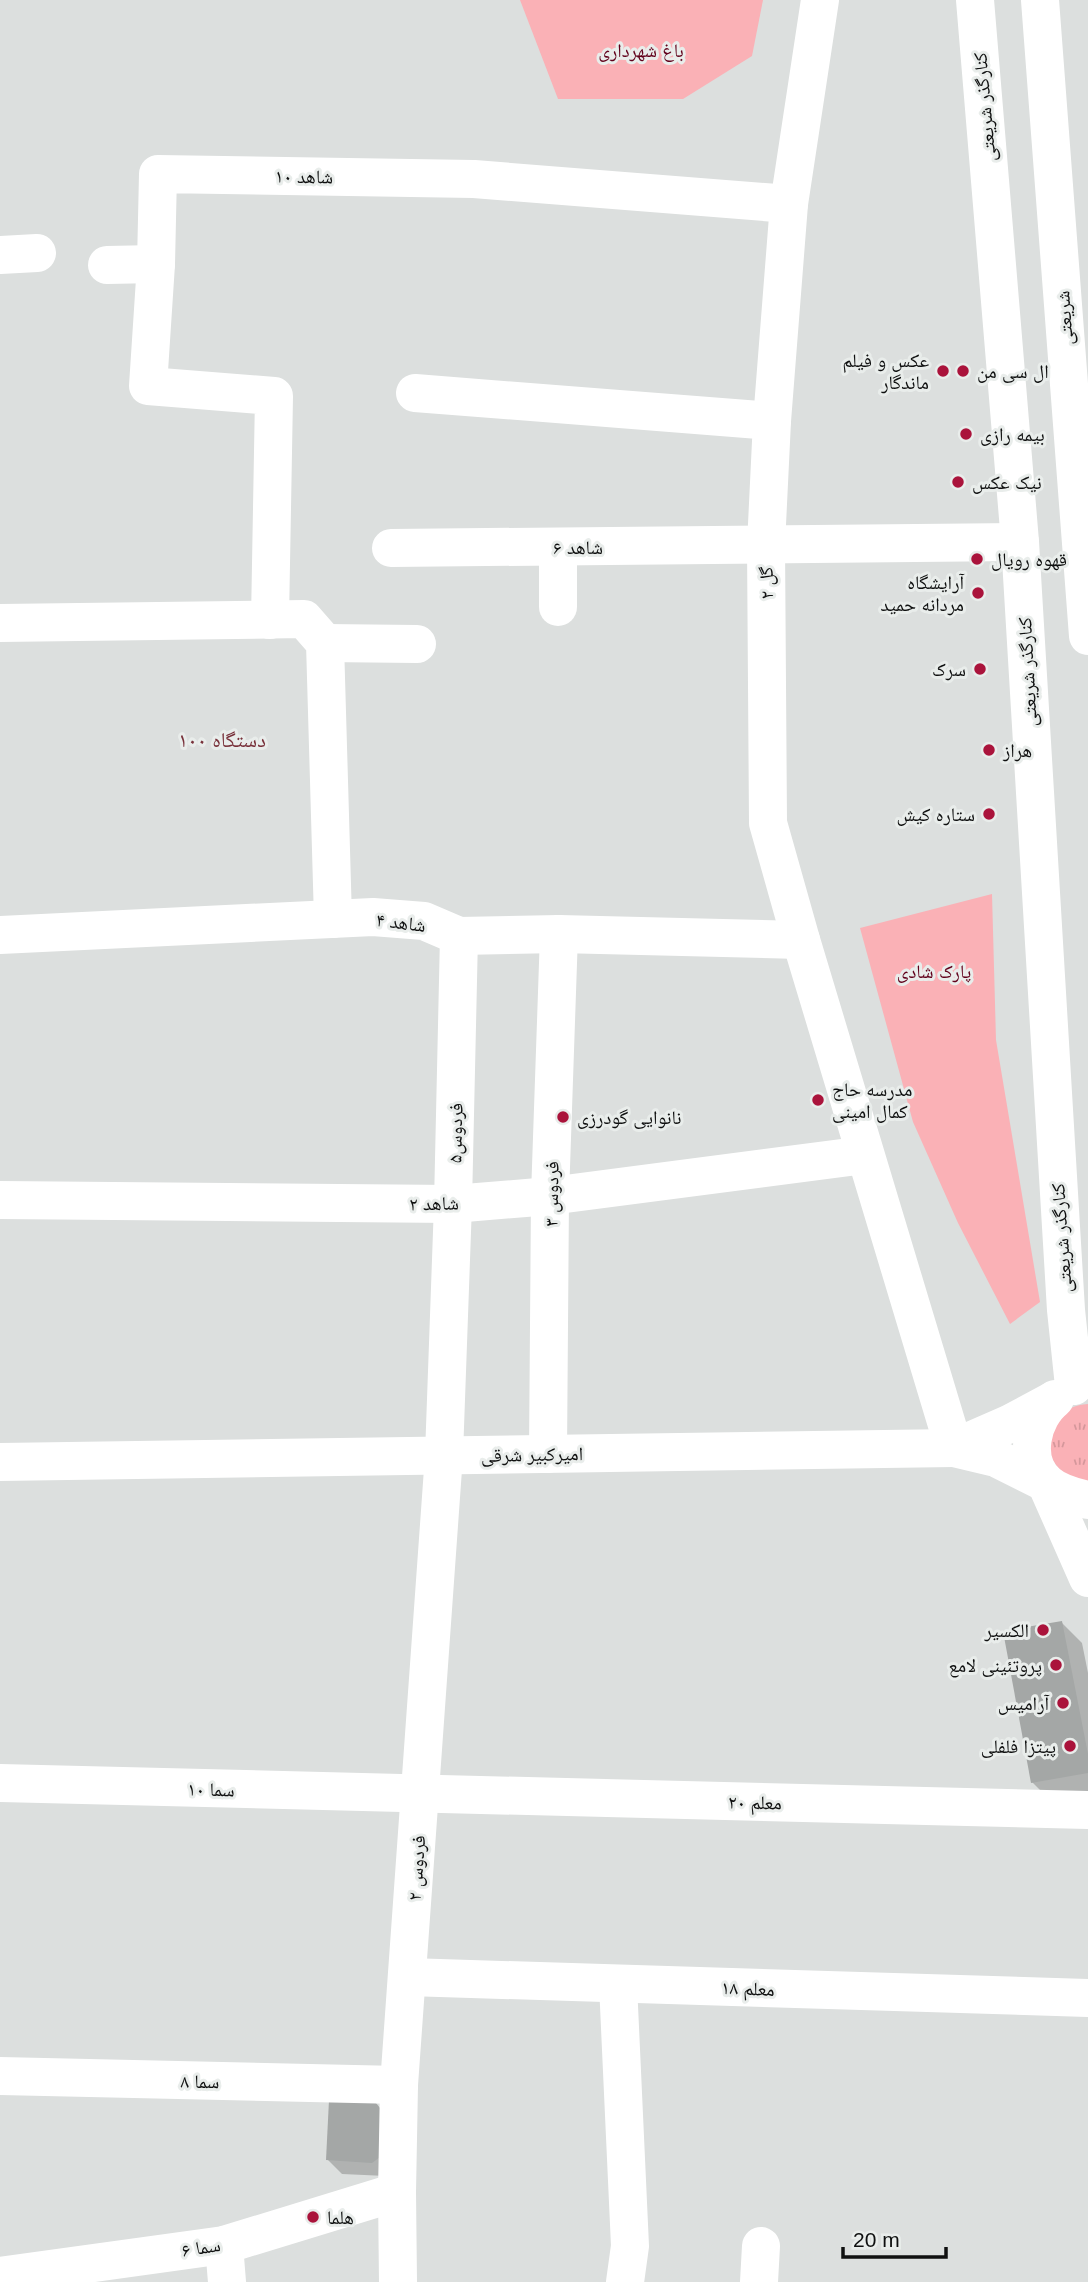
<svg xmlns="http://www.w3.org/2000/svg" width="1088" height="2282" font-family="Arial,'Noto Naskh Arabic',sans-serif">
<defs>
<pattern id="grass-tufts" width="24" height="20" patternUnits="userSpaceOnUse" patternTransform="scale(1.75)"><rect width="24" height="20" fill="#fab1b6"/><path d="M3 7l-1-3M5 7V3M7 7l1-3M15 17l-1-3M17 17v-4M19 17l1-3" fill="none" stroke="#d5979b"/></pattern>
</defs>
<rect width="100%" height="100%" fill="#dcdfde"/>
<path fill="url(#grass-tufts)" d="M1088 1404V1482C1035 1477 1036 1407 1088 1404Z"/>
<g fill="#fab1b6">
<polygon points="520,0 763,0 752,56 683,99 558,99"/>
<polygon points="992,894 996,1040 1040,1302 1010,1324 958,1223 913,1122 860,928"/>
</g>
<g fill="#0003">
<polygon points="1061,1622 1082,1643 1088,1673 1088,1797 1053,1803 1032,1782"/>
<polygon points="390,2119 386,2176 342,2174 328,2160"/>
</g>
<g fill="#a4a7a6">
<polygon points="1062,1621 1088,1754 1088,1773 1031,1783 1003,1631"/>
<polygon points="329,2100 376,2103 389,2119 388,2151 372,2163 326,2160"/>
</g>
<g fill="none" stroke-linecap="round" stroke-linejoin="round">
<g stroke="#fff" stroke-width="38">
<polyline points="820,0 789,204 772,421 766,545 768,823 801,940 954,1448"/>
<polyline points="0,255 37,253"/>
<polyline points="107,265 156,264"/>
<polyline points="415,393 772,421"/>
<polyline points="558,547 558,607"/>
<polyline points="391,548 1020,542"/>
<polyline points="270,620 274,396 148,386 156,264 158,174 474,179 789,204"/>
<polyline points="0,623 304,619 325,643 333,919"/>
<polyline points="325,643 417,644"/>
<polyline points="0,935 373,917 424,921 459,936 559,934 801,940"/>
<polyline points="0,1200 453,1204 550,1196 865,1155"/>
<polyline points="548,1454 550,1196 559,934"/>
<polyline points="0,1783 1088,1810"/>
<polyline points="408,1977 1088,1998"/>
<polyline points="618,1984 630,2246 625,2282"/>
<polyline points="0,2076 399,2085"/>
<polyline points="224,2245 227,2282"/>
<polyline points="0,2276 224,2245 397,2192"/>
<polyline points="398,2282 397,2192 399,2085 444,1455 453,1204 459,936"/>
<polyline points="759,2282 761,2246"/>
</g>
<g stroke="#fff" stroke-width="38">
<polyline points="975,0 1020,542 1066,1310 1074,1386"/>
<polyline points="1040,0 1088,636"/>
<path d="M1055 1399C1032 1417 1021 1461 1047 1483 1057 1492 1075 1497 1088 1500"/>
<polyline points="954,1448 996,1458 1046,1483 1088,1578"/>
<polyline points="0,1462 954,1448 1009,1424 1052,1401"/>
</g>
</g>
<g fill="#aa133b" stroke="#e9edeb" stroke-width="2.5">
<circle cx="943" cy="371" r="7"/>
<circle cx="963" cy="371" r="7"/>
<circle cx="966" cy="434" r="7"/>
<circle cx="958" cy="482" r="7"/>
<circle cx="977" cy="559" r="7"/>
<circle cx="978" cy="593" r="7"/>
<circle cx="980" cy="669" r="7"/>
<circle cx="989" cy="750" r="7"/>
<circle cx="989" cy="814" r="7"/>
<circle cx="818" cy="1100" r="7"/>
<circle cx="563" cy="1117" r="7"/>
<circle cx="1043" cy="1630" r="7"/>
<circle cx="1056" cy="1665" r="7"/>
<circle cx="1063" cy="1703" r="7"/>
<circle cx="1070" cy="1746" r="7"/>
<circle cx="313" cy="2217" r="7"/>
</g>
<g text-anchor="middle" stroke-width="6" stroke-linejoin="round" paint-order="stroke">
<g font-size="19" fill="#61001b" stroke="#e9edeb">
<text x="641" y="57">باغ شهرداری</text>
<text x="934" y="978">پارک شادی</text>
</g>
<g font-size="19" fill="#0f1010" stroke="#e9edeb">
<text transform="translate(984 107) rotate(-95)" y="7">کنارگذر شریعتی</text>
<text transform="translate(304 176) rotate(1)" y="7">شاهد ۱۰</text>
<text transform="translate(1064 318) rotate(-94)" y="7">شریعتی</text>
<text x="578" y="554">شاهد ۶</text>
<text transform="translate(766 583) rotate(-91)" y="7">گل ۲</text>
<text transform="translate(1027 672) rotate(-93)" y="7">کنارگذر شریعتی</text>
<text transform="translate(401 922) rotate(7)" y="7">شاهد ۴</text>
<text transform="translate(455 1133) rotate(-89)" y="7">فردوس۵</text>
<text transform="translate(551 1194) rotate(-89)" y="7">فردوس ۳</text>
<text transform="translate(434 1203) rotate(-1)" y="7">شاهد ۲</text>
<text transform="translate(1061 1238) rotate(-94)" y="7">کنارگذر شریعتی</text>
<text transform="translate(532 1454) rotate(-1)" y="7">امیرکبیر شرقی</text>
<text transform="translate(211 1789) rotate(1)" y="7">سما ۱۰</text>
<text transform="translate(755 1802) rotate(1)" y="7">معلم ۲۰</text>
<text transform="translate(416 1868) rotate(-86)" y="7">فردوس ۲</text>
<text transform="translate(748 1988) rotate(2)" y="7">معلم ۱۸</text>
<text transform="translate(200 2081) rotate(1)" y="7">سما ۸</text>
<text transform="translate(201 2247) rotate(-9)" y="7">سما ۶</text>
</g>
<g font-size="19" fill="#0f1010" stroke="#e9edeb" text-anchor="end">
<text x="929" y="367">عکس و فیلم<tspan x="929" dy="22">ماندگار</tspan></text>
<text x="977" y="378" text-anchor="start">ال سی من</text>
<text x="980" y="441" text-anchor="start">بیمه رازی</text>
<text x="972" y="489" text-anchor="start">نیک عکس</text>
<text x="991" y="566" text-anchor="start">قهوه رویال</text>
<text x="964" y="589">آرایشگاه<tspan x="964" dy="22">مردانه حمید</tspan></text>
<text x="966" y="676">سرک</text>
<text x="1003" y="757" text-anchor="start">هراز</text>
<text x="975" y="821">ستاره کیش</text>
<text x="832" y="1096" text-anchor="start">مدرسه حاج<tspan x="832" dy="22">کمال امینی</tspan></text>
<text x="577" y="1124" text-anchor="start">نانوایی گودرزی</text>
<text x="1029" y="1637">الکسیر</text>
<text x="1042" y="1672">پروتئینی لامع</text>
<text x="1049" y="1710">آرامیس</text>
<text x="1056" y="1753">پیتزا فلفلی</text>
<text x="327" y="2224" text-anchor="start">هلما</text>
</g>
<g font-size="21" fill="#78313a" stroke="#e9edeb">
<text x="222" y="747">۱۰۰ دستگاه</text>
</g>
</g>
<path d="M843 2247v10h103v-10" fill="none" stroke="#0f1010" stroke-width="3.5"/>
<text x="853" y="2247" font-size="21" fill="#0f1010" stroke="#e9edeb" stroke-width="5" paint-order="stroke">20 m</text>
</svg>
